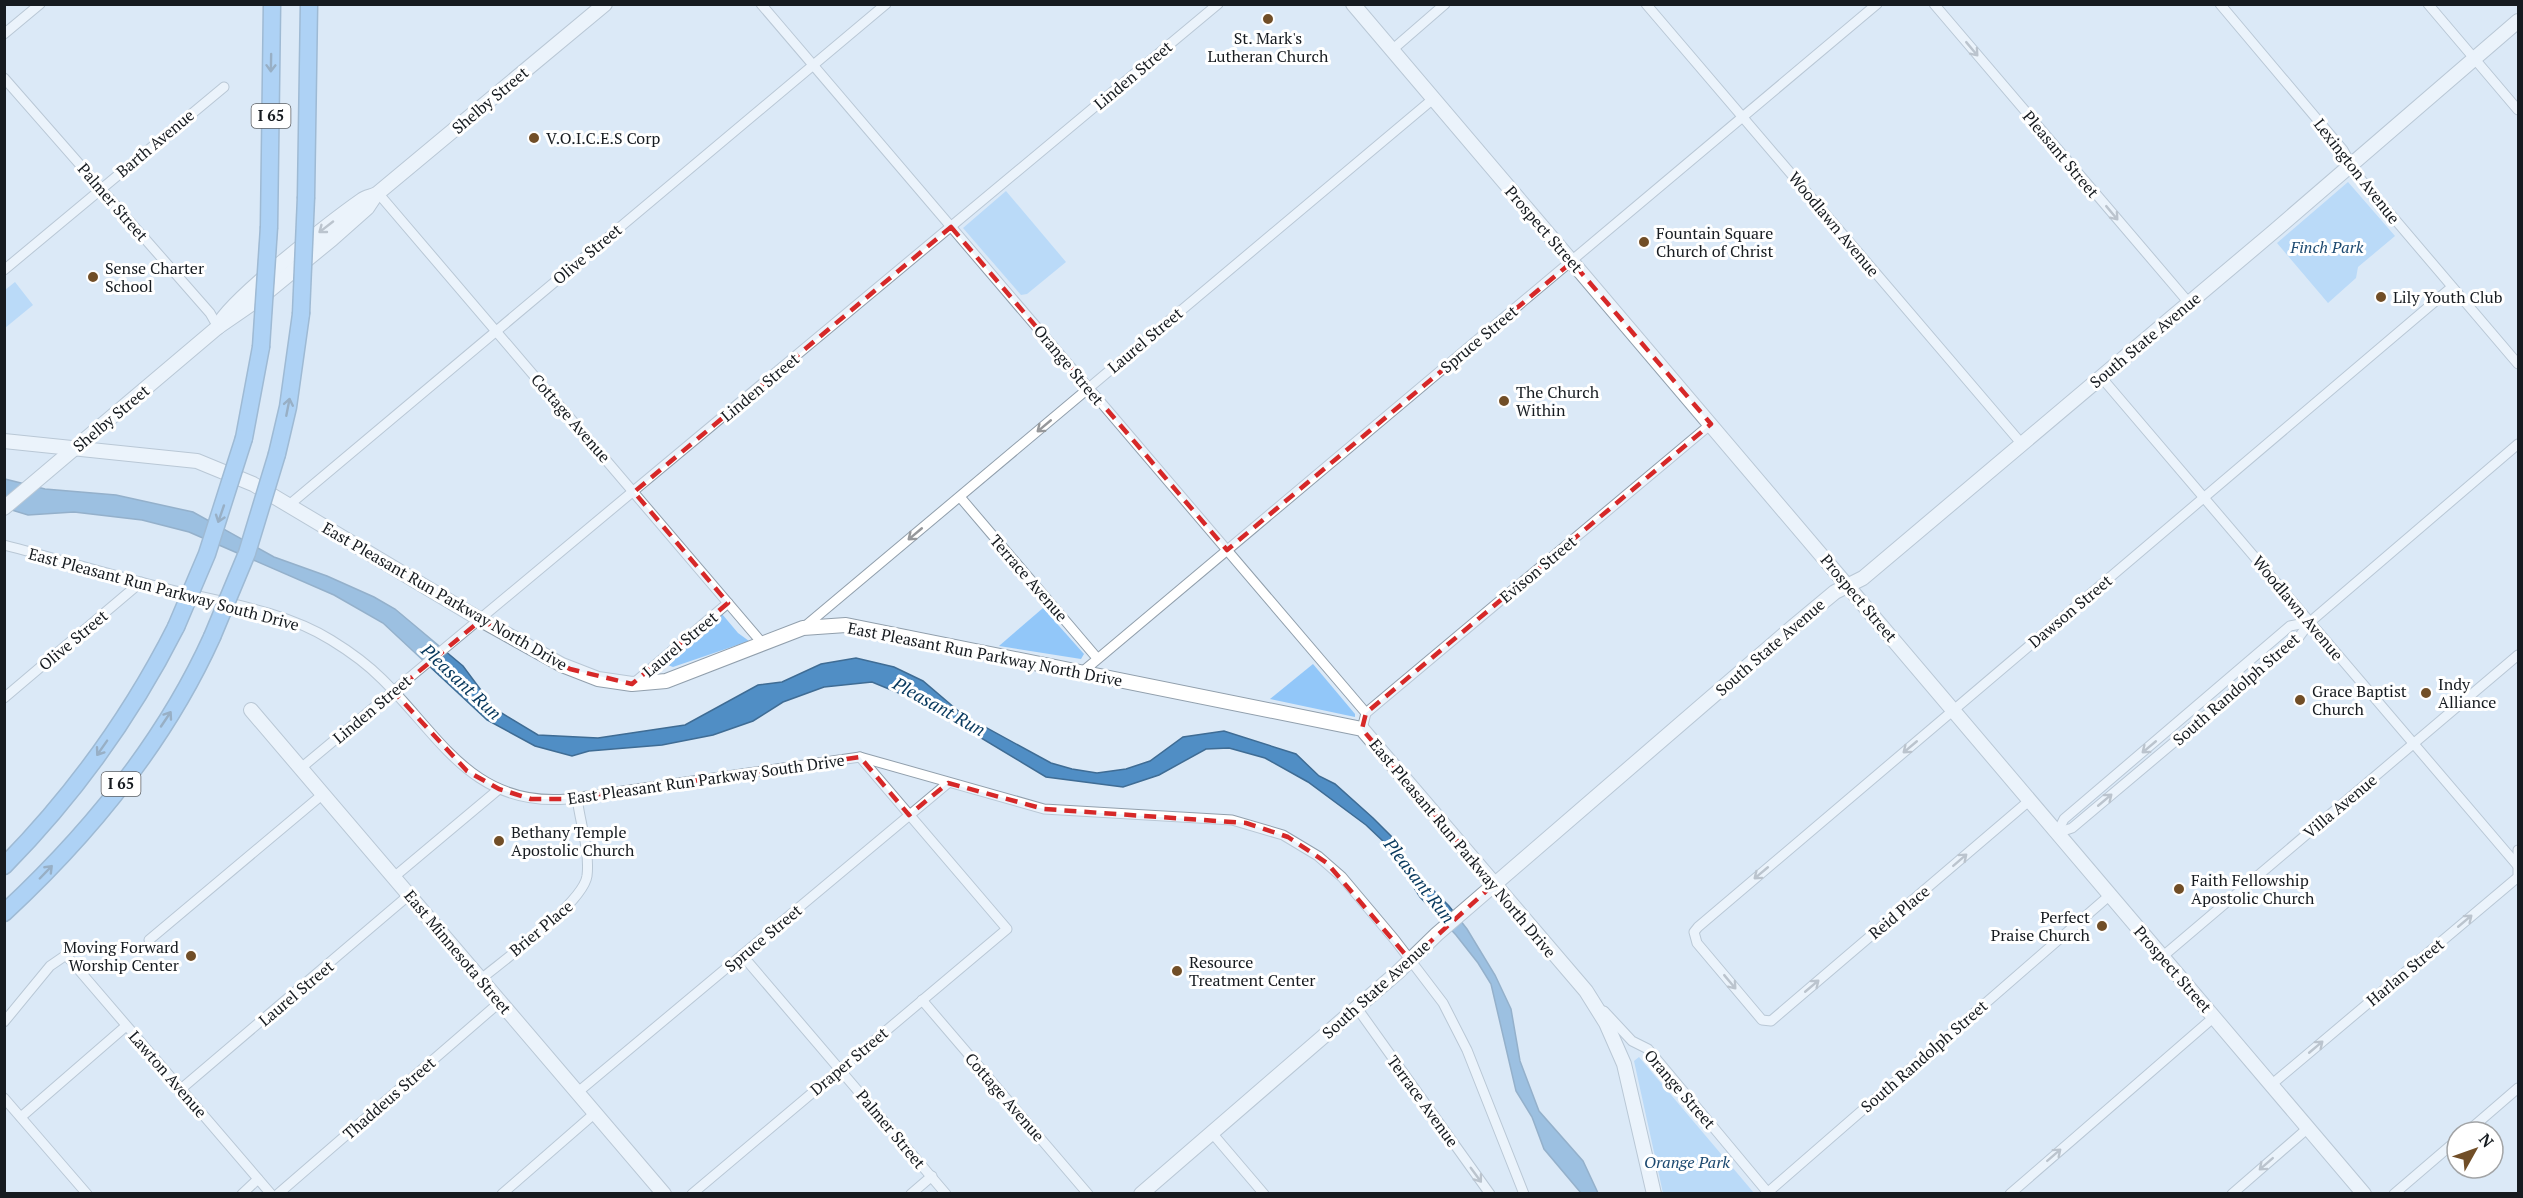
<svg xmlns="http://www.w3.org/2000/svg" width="2523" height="1198" font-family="'PT Serif',serif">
<rect width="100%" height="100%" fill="#dbe9f7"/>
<g fill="#92c7f9">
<polygon points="2348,182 2395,236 2358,267 2356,278 2328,303 2277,243"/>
<polygon points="1006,191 1066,262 1027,294 1021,295 963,228"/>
<polygon points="15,282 33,305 5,328 5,290"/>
<polygon points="1043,608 1084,654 1081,659 999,646"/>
<polygon points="722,614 738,633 749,641 673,667 665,664"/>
<polygon points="1313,664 1355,714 1355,717 1270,699"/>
<polygon points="1639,1057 1754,1193 1663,1193 1634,1061"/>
</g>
<polygon fill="#508ec5" stroke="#3f6c94" stroke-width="1.5" points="5,479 45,489 116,495 193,512 274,557 327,576 374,597 395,609 463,666 495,709 538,735 598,738 685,725 758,685 782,682 821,664 856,658 894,667 923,681 963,715 1051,763 1072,769 1097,773 1126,769 1150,761 1183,737 1224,731 1296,754 1319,776 1335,784 1373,818 1393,838 1411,868 1449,906 1467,929 1495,975 1511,1009 1520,1061 1539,1111 1583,1161 1598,1193 1581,1193 1544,1149 1532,1117 1516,1091 1491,984 1478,963 1456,935 1420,897 1386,844 1366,825 1308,782 1265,758 1229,748 1206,749 1159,775 1123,787 1046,777 923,703 872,682 824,687 783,702 753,721 713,735 662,745 589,751 572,756 535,746 487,720 383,623 334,595 189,532 142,520 74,512 28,515 5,508"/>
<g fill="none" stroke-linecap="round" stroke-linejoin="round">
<defs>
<g id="street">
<polyline points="761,4 1366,713 1362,729"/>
<polyline points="1646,4 2021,443"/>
<polyline points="1934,4 2189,303"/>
<polyline points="2220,4 2343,150 2358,176 2518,364"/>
<polyline points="2428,4 2518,110"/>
<polyline points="4,34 40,4"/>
<polyline points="1392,50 1445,4"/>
<polyline points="4,78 210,313 218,327"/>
<polyline points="378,193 763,644"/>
<polyline points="4,270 224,87"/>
<polyline points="2101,377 2518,866"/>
<polyline points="960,497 1097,658"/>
<polyline points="289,505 886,4"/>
<path d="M4 545C62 560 118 577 176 591 227 603 286 612 331 640 349 651 367 664 382 679 440 736 472 807 567 799L860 757 1044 809 1232 820 1283 835 1318 856 1342 877 1395 940 1443 1003 1467 1050 1524 1194"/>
<polyline points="803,628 1433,99"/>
<polyline points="1081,673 1877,4"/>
<polyline points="634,683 728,603"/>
<polyline points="4,698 141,582"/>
<polyline points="1366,713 1711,424"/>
<polyline points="301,768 1218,4"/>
<polyline points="2030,800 1771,1021 1762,1020 1697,943 1694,932 1698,927 2452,287"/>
<polyline points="2057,833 2072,828 2299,637 2310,622 2518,444"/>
<polyline points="2057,833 2064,819 2290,626 2310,622"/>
<polyline points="394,877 499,789"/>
<polyline points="149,940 323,794"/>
<polyline points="742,955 946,1194"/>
<polyline points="2162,957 2518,655"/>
<path d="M481 979C504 960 583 903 587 876 590 852 580 822 577 798"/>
<polyline points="922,1000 1088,1194"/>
<polyline points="1357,1008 1490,1194"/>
<polyline points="1604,1011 1632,1041 1648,1049 1769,1194"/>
<polyline points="4,1022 50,966 66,955 271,1194"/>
<polyline points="2271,1085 2518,877 2518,850"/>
<polyline points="181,1089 409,895"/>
<polyline points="578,1092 948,783"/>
<polyline points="4,1098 87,1194"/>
<polyline points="21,1117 126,1026"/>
<polyline points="2467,1132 2518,1088"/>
<polyline points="1212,1133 1264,1194"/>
<polyline points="242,1194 258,1179"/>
<polyline points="278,1194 500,1002"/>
<polyline points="502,1194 595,1113"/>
<polyline points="692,1194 1007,929 860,757"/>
<polyline points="911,1194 932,1176"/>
<polyline points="1766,1194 2110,895"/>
<polyline points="2010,1194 2214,1017"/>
<polyline points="2232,1194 2308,1128"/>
<polyline points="2394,1194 2457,1140"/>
</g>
<g id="secondary">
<polyline points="1353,4 2364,1194"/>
<path d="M218 327C221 307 339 216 362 200 367 196 373 197 378 193L605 4"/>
<polyline points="4,441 197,461 253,484 481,620 562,665 598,679 632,684 666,681 803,628 846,625 1362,729 1586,991 1606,1023 1624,1064 1654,1194"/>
<polyline points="4,508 218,327 260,298 332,239 367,208 375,196"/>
<polyline points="251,710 664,1194"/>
<polyline points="1141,1194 1398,972 1437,934 1794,626 1835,592 1863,578 2272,233 2518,21"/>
</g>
<g id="highway">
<polyline points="306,197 309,4"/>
<polyline points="269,227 272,4"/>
<polyline points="244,438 261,347"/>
<polyline points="277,454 288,407 301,314"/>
<path d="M4 866C73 796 132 714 176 627"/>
<path d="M4 913C88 835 165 741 212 637"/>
</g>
</defs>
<use href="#street" stroke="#919fac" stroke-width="11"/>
<use href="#secondary" stroke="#919fac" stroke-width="16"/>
<use href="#highway" stroke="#5680a8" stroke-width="19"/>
<use href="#street" stroke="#fff" stroke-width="9"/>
<use href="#secondary" stroke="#fff" stroke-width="14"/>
<use href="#highway" stroke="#78b7f1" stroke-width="16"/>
<defs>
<g id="highway-bridge">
<polyline points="301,314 306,197"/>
<polyline points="261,347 269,227"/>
<polyline points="176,627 207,554 244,438"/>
<polyline points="212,637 247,553 277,454"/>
</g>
</defs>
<use href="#highway-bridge" stroke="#5680a8" stroke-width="19" stroke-linecap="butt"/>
<use href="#highway-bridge" stroke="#78b7f1" stroke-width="16"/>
</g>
<defs><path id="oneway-shaft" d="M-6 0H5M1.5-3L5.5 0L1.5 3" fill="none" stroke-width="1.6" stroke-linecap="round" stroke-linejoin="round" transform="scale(1.5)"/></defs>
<g stroke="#96989b">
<use href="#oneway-shaft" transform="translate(1972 49) rotate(50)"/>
<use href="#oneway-shaft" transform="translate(2112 213) rotate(50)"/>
<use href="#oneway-shaft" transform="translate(326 227) rotate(142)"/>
<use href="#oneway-shaft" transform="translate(1044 426) rotate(140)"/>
<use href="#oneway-shaft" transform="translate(915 534) rotate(140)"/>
<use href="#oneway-shaft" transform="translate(1910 747) rotate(140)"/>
<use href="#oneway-shaft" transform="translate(2149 747) rotate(140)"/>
<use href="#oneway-shaft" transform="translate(2105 800) rotate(-40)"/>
<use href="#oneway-shaft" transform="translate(1960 860) rotate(-41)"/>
<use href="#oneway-shaft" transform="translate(1761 873) rotate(140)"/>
<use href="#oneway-shaft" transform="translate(2465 921) rotate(-40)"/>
<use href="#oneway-shaft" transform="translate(1730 982) rotate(50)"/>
<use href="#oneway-shaft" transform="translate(1812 986) rotate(-40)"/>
<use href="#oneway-shaft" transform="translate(2316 1047) rotate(-40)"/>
<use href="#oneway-shaft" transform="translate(2054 1155) rotate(-41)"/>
<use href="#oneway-shaft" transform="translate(2266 1164) rotate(139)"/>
<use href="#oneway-shaft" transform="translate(1476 1175) rotate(54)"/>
</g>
<g stroke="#476988">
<use href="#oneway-shaft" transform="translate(271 63) rotate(91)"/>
<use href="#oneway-shaft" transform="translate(288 407) rotate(-79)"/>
<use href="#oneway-shaft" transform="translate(221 514) rotate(109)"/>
<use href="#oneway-shaft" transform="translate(166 719) rotate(-56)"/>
<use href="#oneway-shaft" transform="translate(102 748) rotate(125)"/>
<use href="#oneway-shaft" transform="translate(46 872) rotate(-46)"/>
</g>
<path d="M0 0H2523V1198H0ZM951 227 1227 550 1572 262 1711 424 1366 713 1362 729 1494 884 1410 960 1327 863 1288 837 1246 823 1044 809 948 783 909 815 860 757 567 799H531L499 789 467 771 394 692 481 620 570 669 632 684 728 603 634 492Z" fill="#dbe9f7" fill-opacity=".55" fill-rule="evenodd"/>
<path fill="none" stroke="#d62828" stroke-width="4.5" stroke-dasharray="12 8" stroke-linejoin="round" d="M951 227 1227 550 1572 262 1711 424 1366 713 1362 729 1494 884 1410 960 1327 863 1288 837 1246 823 1044 809 948 783 909 815 860 757 567 799H531L499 789 467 771 394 692 481 620 570 669 632 684 728 603 634 492Z"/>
<g fill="#714e27" stroke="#fff" stroke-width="2">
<circle cx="1268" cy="19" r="6"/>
<circle cx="534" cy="138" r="6"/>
<circle cx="1644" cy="242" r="6"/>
<circle cx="93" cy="277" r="6"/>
<circle cx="2381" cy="297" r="6"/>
<circle cx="1504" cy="401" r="6"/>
<circle cx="2426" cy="693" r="6"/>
<circle cx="2300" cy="700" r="6"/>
<circle cx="499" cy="841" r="6"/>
<circle cx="2179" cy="889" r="6"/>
<circle cx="2102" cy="926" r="6"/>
<circle cx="191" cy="956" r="6"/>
<circle cx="1177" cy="971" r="6"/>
</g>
<g text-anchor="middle" stroke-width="6" stroke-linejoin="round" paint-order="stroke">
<g fill="#fff" stroke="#5c5f63" stroke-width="1.5">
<rect x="251.5" y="104" width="39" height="24" rx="4.5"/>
<rect x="101.5" y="772" width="39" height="24" rx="4.5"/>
</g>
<g font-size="15" font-weight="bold" fill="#161b20">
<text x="271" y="121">I 65</text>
<text x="121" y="789">I 65</text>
</g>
<g font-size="16" fill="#161b20" stroke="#fff" text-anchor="start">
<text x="1268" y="44" text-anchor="middle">St. Mark's<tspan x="1268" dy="18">Lutheran Church</tspan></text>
<text x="546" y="144">V.O.I.C.E.S Corp</text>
<text x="1656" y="239">Fountain Square<tspan x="1656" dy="18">Church of Christ</tspan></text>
<text x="105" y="274">Sense Charter<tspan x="105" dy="18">School</tspan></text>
<text x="2393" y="303">Lily Youth Club</text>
<text x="1516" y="398">The Church<tspan x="1516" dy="18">Within</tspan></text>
<text x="2438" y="690">Indy<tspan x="2438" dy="18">Alliance</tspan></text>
<text x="2312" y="697">Grace Baptist<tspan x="2312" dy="18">Church</tspan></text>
<text x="511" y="838">Bethany Temple<tspan x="511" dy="18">Apostolic Church</tspan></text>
<text x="2191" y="886">Faith Fellowship<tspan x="2191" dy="18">Apostolic Church</tspan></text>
<text x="2090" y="923" text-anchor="end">Perfect<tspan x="2090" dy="18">Praise Church</tspan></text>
<text x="179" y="953" text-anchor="end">Moving Forward<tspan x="179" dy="18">Worship Center</tspan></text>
<text x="1189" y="968">Resource<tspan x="1189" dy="18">Treatment Center</tspan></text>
</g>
<g font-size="16" fill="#161b20" stroke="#fff">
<text transform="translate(1133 75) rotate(-40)" y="6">Linden Street</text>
<text transform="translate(490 100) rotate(-40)" y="6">Shelby Street</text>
<text transform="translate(155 143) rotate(-40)" y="6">Barth Avenue</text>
<text transform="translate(2061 154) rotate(50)" y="6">Pleasant Street</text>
<text transform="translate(2357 171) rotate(52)" y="6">Lexington Avenue</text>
<text transform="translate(113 202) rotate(49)" y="6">Palmer Street</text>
<text transform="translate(1834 224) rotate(50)" y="6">Woodlawn Avenue</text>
<text transform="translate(1544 229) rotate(49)" y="6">Prospect Street</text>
<text transform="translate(587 254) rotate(-40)" y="6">Olive Street</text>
<text transform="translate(1479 339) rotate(-40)" y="6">Spruce Street</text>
<text transform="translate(1145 340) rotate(-40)" y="6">Laurel Street</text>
<text transform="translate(2145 340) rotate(-40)" y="6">South State Avenue</text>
<text transform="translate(1069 365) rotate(50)" y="6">Orange Street</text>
<text transform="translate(760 387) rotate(-40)" y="6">Linden Street</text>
<text transform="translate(111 418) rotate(-40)" y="6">Shelby Street</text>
<text transform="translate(571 418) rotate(49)" y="6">Cottage Avenue</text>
<text transform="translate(1538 569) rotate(-40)" y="6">Evison Street</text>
<text transform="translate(1029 578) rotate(49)" y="6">Terrace Avenue</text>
<text transform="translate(164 589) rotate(15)" y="6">East Pleasant Run Parkway South Drive</text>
<text transform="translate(445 596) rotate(30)" y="6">East Pleasant Run Parkway North Drive</text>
<text transform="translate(1859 598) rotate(50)" y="6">Prospect Street</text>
<text transform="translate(2298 608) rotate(50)" y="6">Woodlawn Avenue</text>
<text transform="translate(2070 611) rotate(-40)" y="6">Dawson Street</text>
<text transform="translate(73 640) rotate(-40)" y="6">Olive Street</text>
<text transform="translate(680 644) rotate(-40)" y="6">Laurel Street</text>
<text transform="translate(1770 647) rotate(-41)" y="6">South State Avenue</text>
<text transform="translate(985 654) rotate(11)" y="6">East Pleasant Run Parkway North Drive</text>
<text transform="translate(2236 689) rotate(-41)" y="6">South Randolph Street</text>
<text transform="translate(372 709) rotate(-40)" y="6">Linden Street</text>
<text transform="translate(706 779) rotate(-8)" y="6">East Pleasant Run Parkway South Drive</text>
<text transform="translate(2340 806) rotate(-40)" y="6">Villa Avenue</text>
<text transform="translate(1463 848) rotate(50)" y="6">East Pleasant Run Parkway North Drive</text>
<text transform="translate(1899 912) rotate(-40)" y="6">Reid Place</text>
<text transform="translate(541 928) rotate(-40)" y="6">Brier Place</text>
<text transform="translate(763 938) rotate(-40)" y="6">Spruce Street</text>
<text transform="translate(458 952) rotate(50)" y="6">East Minnesota Street</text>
<text transform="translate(2173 969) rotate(49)" y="6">Prospect Street</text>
<text transform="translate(2405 972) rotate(-40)" y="6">Harlan Street</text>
<text transform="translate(1376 989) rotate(-42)" y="6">South State Avenue</text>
<text transform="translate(296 993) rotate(-40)" y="6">Laurel Street</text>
<text transform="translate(1924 1056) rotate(-41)" y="6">South Randolph Street</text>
<text transform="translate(849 1061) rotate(-40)" y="6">Draper Street</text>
<text transform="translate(168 1074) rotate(49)" y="6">Lawton Avenue</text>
<text transform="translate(1680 1089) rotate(49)" y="6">Orange Street</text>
<text transform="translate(1005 1097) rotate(49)" y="6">Cottage Avenue</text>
<text transform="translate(389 1098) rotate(-41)" y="6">Thaddeus Street</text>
<text transform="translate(1423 1101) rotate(54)" y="6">Terrace Avenue</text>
<text transform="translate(891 1129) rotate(50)" y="6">Palmer Street</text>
</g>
<g font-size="16" font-style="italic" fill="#1c4970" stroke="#fff">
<text x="2327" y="253">Finch Park</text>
<text x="1687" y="1168">Orange Park</text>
</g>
<g font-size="18" font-style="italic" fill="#07385d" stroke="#fff">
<text transform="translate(461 682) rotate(43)" y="6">Pleasant Run</text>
<text transform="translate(939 707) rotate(29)" y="6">Pleasant Run</text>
<text transform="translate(1419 881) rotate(52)" y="6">Pleasant Run</text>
</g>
</g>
<rect width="2523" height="1198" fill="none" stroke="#161b20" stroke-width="12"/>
<g transform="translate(2475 1150) rotate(50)"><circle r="28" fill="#ffffff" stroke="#a2a4a6" stroke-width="1.5"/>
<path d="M0-4.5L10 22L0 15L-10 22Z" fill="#714e27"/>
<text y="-9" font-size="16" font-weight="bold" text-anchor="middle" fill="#161b20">N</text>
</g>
</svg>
